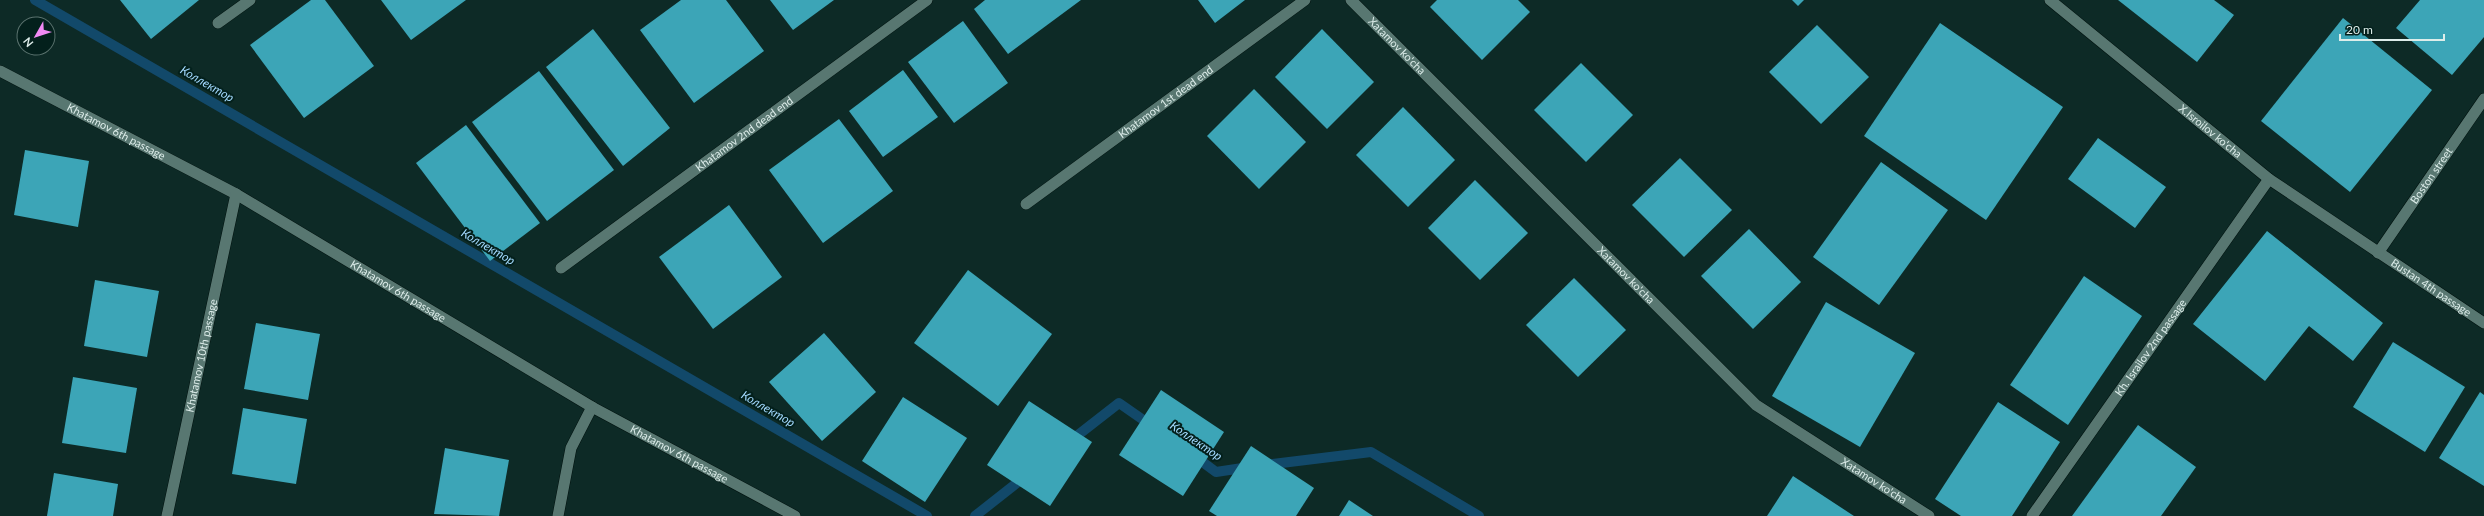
<svg xmlns="http://www.w3.org/2000/svg" width="2484" height="516" font-family="Lato,sans-serif">
<rect width="100%" height="100%" fill="#0d2a26"/>
<g fill="none" stroke-linecap="round" stroke-linejoin="round">
<g stroke="#12496a" stroke-width="10">
<polyline points="35,0 927,516"/>
<polyline points="1069,442 1119,403 1152,426"/>
<polyline points="1193,455 1216,472 1249,467"/>
<polyline points="1265,465 1371,452 1479,516"/>
<polyline points="975,516 1027,475"/>
</g>
</g>
<g fill="#3ca5b7">
<polygon points="120,0 199,0 151,39"/>
<polygon points="311,0 325,0 374,66 304,118 250,45"/>
<polygon points="381,0 466,0 411,40"/>
<polygon points="681,0 726,0 764,51 694,103 640,30"/>
<polygon points="770,0 834,0 793,30"/>
<polygon points="985,0 1081,0 1008,54 974,9"/>
<polygon points="1198,0 1245,0 1215,23"/>
<polygon points="1437,0 1518,0 1530,12 1482,60 1430,7"/>
<polygon points="1792,0 1804,0 1798,6"/>
<polygon points="2118,0 2214,0 2234,15 2197,62"/>
<polygon points="2420,0 2484,0 2484,37 2452,75 2396,28"/>
<polygon points="2343,18 2432,90 2350,192 2261,121"/>
<polygon points="963,21 1008,83 954,123 908,62"/>
<polygon points="1940,23 2063,107 1986,220 1864,136"/>
<polygon points="1817,25 1869,77 1821,124 1769,72"/>
<polygon points="593,29 670,128 623,166 546,67"/>
<polygon points="1322,29 1374,82 1327,129 1275,77"/>
<polygon points="1581,63 1633,115 1586,162 1534,110"/>
<polygon points="903,70 938,117 883,157 849,111"/>
<polygon points="539,71 614,170 547,221 472,122"/>
<polygon points="1254,89 1306,142 1259,189 1207,136"/>
<polygon points="1403,107 1455,160 1408,207 1356,155"/>
<polygon points="839,119 893,191 823,243 769,170"/>
<polygon points="466,125 540,223 490,261 416,163"/>
<polygon points="2098,138 2166,187 2135,228 2068,179"/>
<polygon points="25,150 89,161 78,227 14,215"/>
<polygon points="1680,158 1732,210 1684,257 1632,205"/>
<polygon points="1881,162 1948,210 1879,305 1813,257"/>
<polygon points="1475,180 1528,233 1480,280 1428,228"/>
<polygon points="729,205 782,277 713,329 659,257"/>
<polygon points="1749,229 1801,282 1753,329 1701,276"/>
<polygon points="2267,231 2383,323 2353,361 2309,326 2265,381 2193,324"/>
<polygon points="968,270 1052,334 998,406 914,343"/>
<polygon points="2084,276 2142,316 2068,425 2010,385"/>
<polygon points="1574,278 1626,330 1578,377 1526,325"/>
<polygon points="95,280 159,291 147,357 84,346"/>
<polygon points="1826,302 1915,353 1860,447 1772,396"/>
<polygon points="256,323 320,334 308,400 244,389"/>
<polygon points="824,333 876,392 822,441 769,382"/>
<polygon points="2393,342 2465,387 2425,452 2353,407"/>
<polygon points="73,377 137,388 126,453 62,443"/>
<polygon points="1161,390 1224,432 1183,496 1119,455"/>
<polygon points="2480,392 2484,395 2484,486 2439,458"/>
<polygon points="903,397 967,438 925,502 862,461"/>
<polygon points="1029,401 1092,442 1050,506 987,465"/>
<polygon points="1998,402 2060,442 2012,516 1961,516 1935,499"/>
<polygon points="243,408 307,419 296,484 232,474"/>
<polygon points="2138,425 2196,467 2161,516 2072,516"/>
<polygon points="1251,446 1314,488 1296,516 1217,516 1209,511"/>
<polygon points="445,448 509,460 499,516 434,514"/>
<polygon points="54,473 118,484 113,516 47,516"/>
<polygon points="1793,476 1854,516 1767,516"/>
<polygon points="1349,500 1373,516 1339,516"/>
</g>
<g fill="none" stroke-linecap="round" stroke-linejoin="round">
<defs>
<g id="minor">
<path id="s1" d="M1351 0 1756 405 1929 516"/>
<path id="s2" d="M2050 0 2269 179 2484 323"/>
<polyline points="218,23 250,0"/>
<path id="s3" d="M0 71 236 194 592 407 795 516"/>
<path id="s4" d="M1026 204 1305 0"/>
<path id="s5" d="M2378 253 2484 99"/>
<path id="s6" d="M561 268 927 0"/>
<path id="s7" d="M167 516 236 194"/>
<polyline points="558,516 571,448 592,407"/>
<path id="s8" d="M2032 516 2269 179"/>
</g>
</defs>
<use href="#minor" stroke="#00120f" stroke-width="12"/>
<use href="#minor" stroke="#587771" stroke-width="11"/>
</g>
<g text-anchor="middle" stroke-width="4" stroke-linejoin="round" paint-order="stroke">
<g font-size="11" fill="#ddedea" stroke="#03201c">
<text dy="4" stroke="none"><textPath href="#s1" startOffset="65">Xatamov ko'cha</textPath></text>
<text dy="4" stroke="none"><textPath href="#s4" startOffset="173">Khatamov 1st dead end</textPath></text>
<text dy="4" stroke="none"><textPath href="#s2" startOffset="207">X.Isroilov ko'cha</textPath></text>
<text dy="4" stroke="none"><textPath href="#s3" startOffset="131">Khatamov 6th passage</textPath></text>
<text dy="4" stroke="none"><textPath href="#s6" startOffset="227">Khatamov 2nd dead end</textPath></text>
<text dy="4" stroke="none"><textPath href="#s5" startOffset="94">Boston street</textPath></text>
<text dy="4" stroke="none"><textPath href="#s1" startOffset="389">Xatamov ko'cha</textPath></text>
<text dy="4" stroke="none"><textPath href="#s2" startOffset="478">Bustan 4th passage</textPath></text>
<text dy="4" stroke="none"><textPath href="#s3" startOffset="455">Khatamov 6th passage</textPath></text>
<text dy="4" stroke="none"><textPath href="#s8" startOffset="206">Kh. Israilov 2nd passage</textPath></text>
<text dy="4" stroke="none"><textPath href="#s7" startOffset="164">Khatamov 10th passage</textPath></text>
<text dy="4" stroke="none"><textPath href="#s3" startOffset="780">Khatamov 6th passage</textPath></text>
<text dy="4" stroke="none"><textPath href="#s1" startOffset="713">Xatamov ko'cha</textPath></text>
</g>
<g font-size="12" font-style="italic" fill="#a3d9fe" stroke="#03201c">
<text transform="translate(207 84) rotate(30)" y="4">Коллектор</text>
<text transform="translate(488 247) rotate(30)" y="4">Коллектор</text>
<text transform="translate(768 409) rotate(30)" y="4">Коллектор</text>
<text transform="translate(1196 441) rotate(34)" y="4">Коллектор</text>
</g>
</g>
<g transform="translate(36 36) rotate(231)"><circle r="19" fill="#03201c" stroke="#5a726e"/>
<path d="M0-3L7 15L0 10L-7 15Z" fill="#f18af4"/>
<text y="-6" font-size="11" font-weight="bold" text-anchor="middle" fill="#ddedea">N</text>
</g>
<path d="M2340 34v6h104v-6" fill="none" stroke="#ddedea" stroke-width="2"/>
<text x="2346" y="34" font-size="12" fill="#ddedea" stroke="#03201c" stroke-width="3" paint-order="stroke">20 m</text>
</svg>
